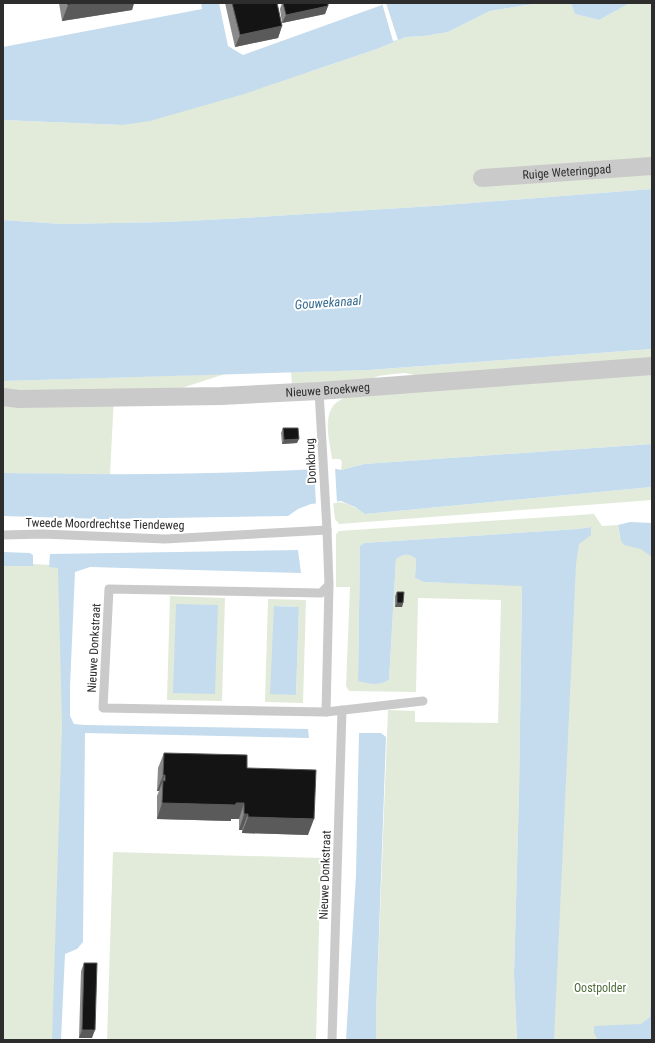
<svg xmlns="http://www.w3.org/2000/svg" width="655" height="1043" font-family="'Roboto Condensed',sans-serif">
<rect width="100%" height="100%" fill="#fff"/>
<g fill="#e2ebd9" fill-rule="evenodd">
<polygon points="540,3 571,3 575,14 599,20 630,3 652,3 652,189 433,206 244,218 167,222 62,224 3,220 3,120 122,125 312,71 377,49 406,37 424,36 448,32 490,11"/>
<polygon points="652,349 652,361 424,377 405,373 393,374 378,376 366,382 292,386 291,372 369,370"/>
<path d="M652 372V444L364 464 341 470 342 462 340 459H332C330 443 323 421 333 406 336 402 342 399 346 397Z"/>
<polygon points="225,374 166,393 114,395 110,475 3,473 3,381"/>
<path d="M652 487V500L339 524 335 519 333 502C346 501 355 507 365 514Z"/>
<path d="M594 514 602 526 618 525 620 537 652 549V1040H545L566 537 591 535V527L578 529 364 543 360 546 358 680C368 684 379 686 389 680L396 559C404 554 408 553 416 559L415 578 424 582 522 585 519 793 514 975 517 1040H376V1016L388 710 415 711V722L498 723 501 600 418 598 416 692 349 691 346 686 350 587H336V534L339 531Z"/>
<polygon points="3,564 33,565 33,564 69,566 54,1040 3,1040"/>
<polygon points="170,596 225,598 222,701 167,700"/>
<path d="M268 599 306 600 303 703 265 702ZM274 606 299 607 296 695Z"/>
<polygon points="113,852 321,858 316,1040 107,1040"/>
</g>
<g fill="#c4dced">
<polygon points="201,3 219,3 228,46 243,55 382,5 382,3 540,3 490,11 448,32 424,36 406,37 377,49 244,94 150,121 122,125 3,120 3,47 202,9"/>
<polygon points="571,3 630,3 599,20 575,14"/>
<polygon points="652,189 652,349 369,370 3,381 3,220 62,224 167,222 244,218 433,206"/>
<path d="M652 444V487L365 514 355 507 341 501 311 504 298 509 288 516 103 519 3 516V473C113 475 222 475 332 468L341 470 364 464Z"/>
<polygon points="630,522 652,523 652,557 641,549 624,545 621,541 618,525"/>
<path d="M591 527V535L579 544 576 564 554 1040H517L514 975 519 793 522 586 424 582 415 578 416 559C408 553 404 554 396 559L389 680C379 686 369 684 358 681L360 546 364 543 578 529Z"/>
<polygon points="298,550 301,573 90,567 75,572 70,687 70,716 74,724 85,725 308,729 309,738 85,733 83,942 77,949 65,954 61,1040 52,1040 62,726 58,568 49,567 50,554"/>
<polygon points="3,552 30,553 33,555 33,566 3,566"/>
<polygon points="176,604 218,605 215,694 173,693"/>
<polygon points="274,606 299,607 296,695 270,694"/>
<polygon points="359,733 381,733 386,737 376,1016 376,1040 346,1040 356,875"/>
<polygon points="652,975 652,1040 598,1040 594,1033 594,1026 641,1024 650,1017"/>
</g>
<g fill="#fff">
<polygon points="382,3 386,3 398,40 393,41"/>
<polygon points="332,466 335,467 337,503 316,505 314,468"/>
</g>
<g fill="none" stroke-linecap="round" stroke-linejoin="round">
<g stroke="#cacaca" stroke-width="9">
<polyline points="319,391 327,530 329,585 326,712 103,708 109,589 321,593 329,585"/>
<polyline points="3,535 43,534 165,539 327,530"/>
<polyline points="326,712 423,701"/>
<polyline points="332,1040 342,710"/>
</g>
<g stroke="#cacaca" stroke-width="18">
<path id="s1" d="M482 178 652 166"/>
<path id="s2" d="M3 397 19 399 221 396 319 391 652 366"/>
</g>
</g>
<g fill="#8a8a8a">
<polygon points="59,3 134,3 132,10 62,21"/>
<polygon points="225,3 277,3 282,26 278,38 235,47"/>
<polygon points="282,3 328,3 328,6 325,14 282,23 280,9"/>
<polygon points="283,428 297,443 282,444 281,433"/>
<polygon points="397,592 403,603 402,607 395,607 395,596"/>
<polygon points="164,753 247,768 308,835 242,833 242,830 239,830 239,819 231,819 231,821 157,819 157,796 159,791 157,791 158,768"/>
<polygon points="84,963 92,1038 79,1038 81,971"/>
</g>
<g fill="#5a5a5a">
<polygon points="82,3 134,3 132,10 62,21 68,5"/>
<polygon points="328,6 325,14 282,23 286,15"/>
<polygon points="282,26 278,38 235,47 240,35"/>
<polygon points="299,439 297,443 282,444 284,440"/>
<polygon points="397,603 403,603 402,607 395,607"/>
<polygon points="163,775 165,775 159,791 157,791"/>
<polygon points="162,803 244,803 239,819 231,819 231,821 157,819"/>
<polygon points="244,814 248,814 242,830 239,830"/>
<polygon points="248,817 314,819 308,835 242,833"/>
<polygon points="82,1030 95,1030 92,1038 79,1038"/>
</g>
<g fill="#141414" stroke="#5a5a5a">
<polygon points="67,3 82,3 68,5"/>
<polygon points="232,3 277,3 282,26 240,35"/>
<polygon points="283,3 328,3 328,6 286,15"/>
<polygon points="283,428 298,428 299,439 284,440"/>
<polygon points="397,592 404,592 403,603 397,603"/>
<polygon points="164,753 247,755 247,768 316,770 314,819 248,817 248,814 244,814 244,803 236,803 236,805 162,803 163,780 165,781 165,775 163,775"/>
<polygon points="84,963 97,963 95,1030 82,1030"/>
</g>
<g text-anchor="middle" stroke-width="4" stroke-linejoin="round" paint-order="stroke">
<g font-size="12" fill="#2d2d2d" stroke="#fff">
<text dy="4" stroke="none"><textPath href="#s1" startOffset="85">Ruige Weteringpad</textPath></text>
<text dy="4" stroke="none"><textPath href="#s2" startOffset="325">Nieuwe Broekweg</textPath></text>
<text transform="translate(311 461) rotate(-93)" y="4">Donkbrug</text>
<text transform="translate(105 524) rotate(1)" y="4">Tweede Moordrechtse Tiendeweg</text>
<text transform="translate(94 648) rotate(-87)" y="4">Nieuwe Donkstraat</text>
<text transform="translate(325 875) rotate(-88)" y="4">Nieuwe Donkstraat</text>
</g>
<g font-size="12" fill="#4e6a38" stroke="#fff">
<text x="600" y="992">Oostpolder</text>
</g>
<g font-size="13" font-style="italic" fill="#376d92" stroke="#fff">
<text transform="translate(328 302) rotate(-4)" y="5">Gouwekanaal</text>
</g>
</g>
<rect width="655" height="1043" fill="none" stroke="#2d2d2d" stroke-width="8"/>
</svg>
